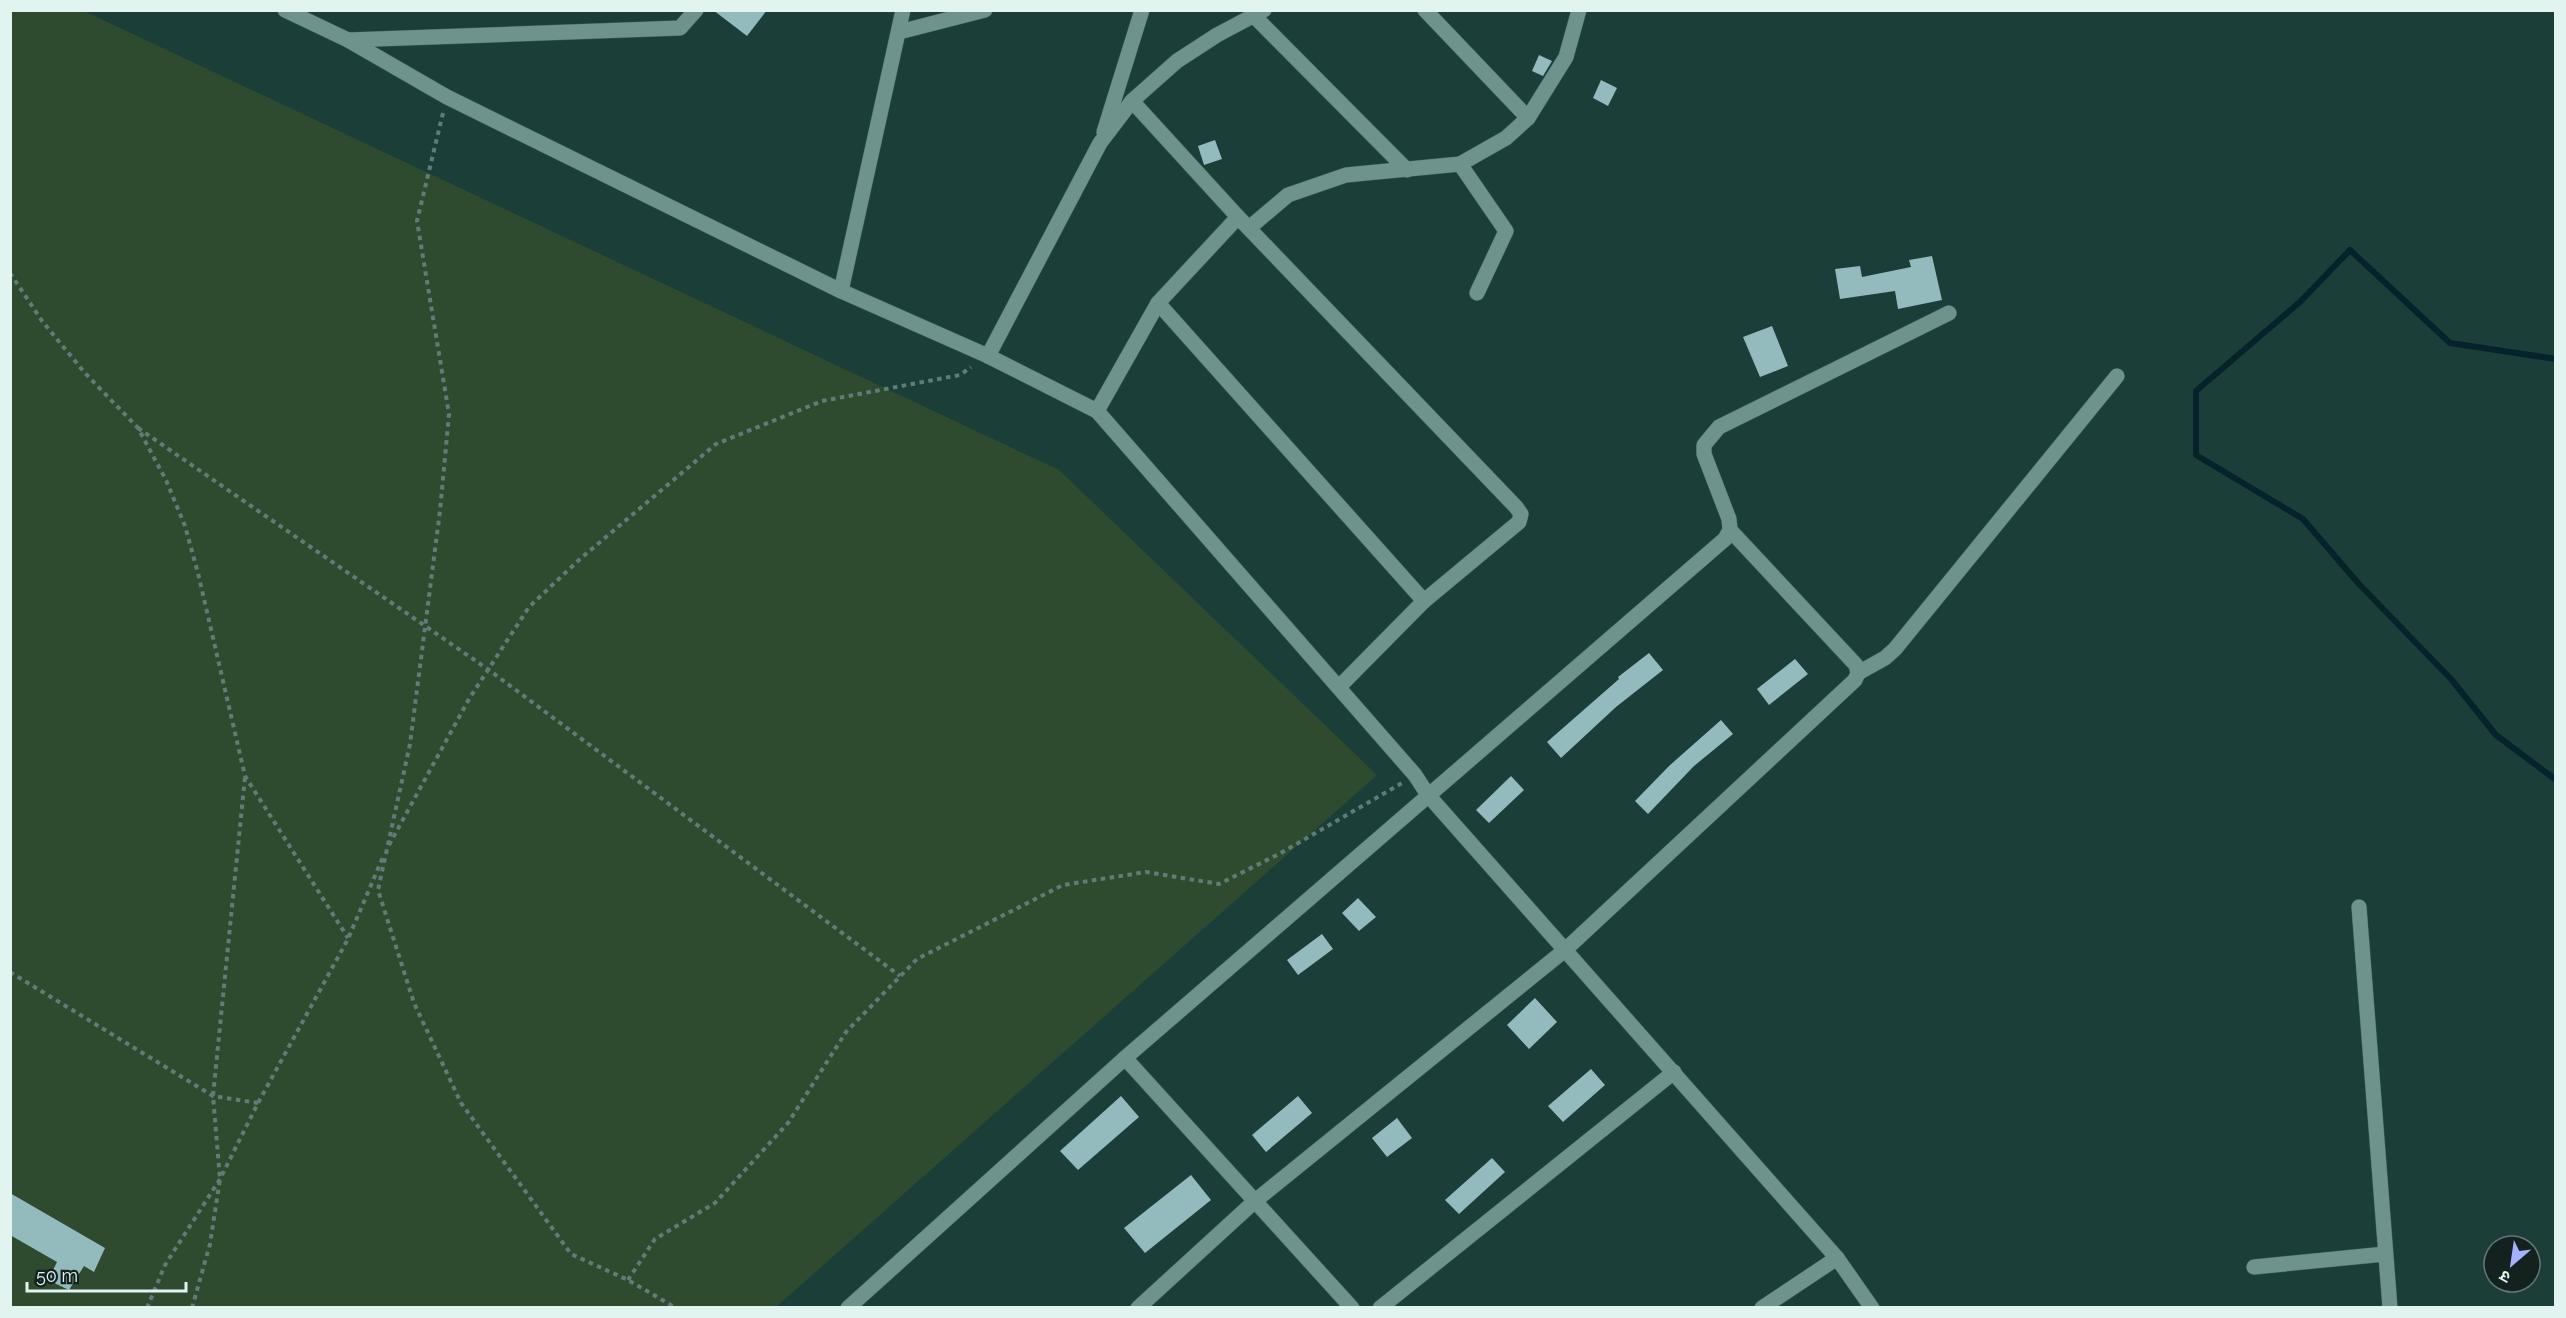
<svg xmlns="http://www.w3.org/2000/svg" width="2566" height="1318" font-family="Raleway,'Noto Sans Devanagari',sans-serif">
<rect width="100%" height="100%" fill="#1b3e38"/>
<polygon fill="#2f4b2f" points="10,11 84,11 1059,470 1377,775 776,1307 11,1307"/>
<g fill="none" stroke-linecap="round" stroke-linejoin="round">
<polyline stroke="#06222a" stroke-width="6" points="2556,359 2450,343 2350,250 2301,301 2196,391 2196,455 2303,519 2358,583 2451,679 2496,735 2556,780"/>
</g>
<g fill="#93babd">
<polygon points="713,10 767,10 747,36"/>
<polygon points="1539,55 1552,61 1543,76 1532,71"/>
<polygon points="1601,80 1617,88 1608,106 1593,98"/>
<polygon points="1215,140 1222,159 1204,165 1198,146"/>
<polygon points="1932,256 1942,300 1898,309 1895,291 1840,299 1835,269 1860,266 1862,277 1911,267 1909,260"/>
<polygon points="1772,326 1788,366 1760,377 1743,337"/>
<polygon points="1649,653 1663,670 1616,707 1561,758 1547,742 1619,679 1618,677"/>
<polygon points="1795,659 1808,674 1769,705 1757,689"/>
<polygon points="1721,720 1733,734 1694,766 1648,814 1635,801 1669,766"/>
<polygon points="1511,776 1524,790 1489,823 1476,810"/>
<polygon points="1358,898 1376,917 1359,931 1342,913"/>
<polygon points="1322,934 1333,949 1298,975 1287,960"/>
<polygon points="1535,998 1557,1022 1529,1049 1507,1025"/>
<polygon points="1591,1069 1605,1085 1563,1122 1548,1106"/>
<polygon points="1121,1096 1139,1117 1078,1170 1060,1151"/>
<polygon points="1298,1096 1312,1113 1266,1152 1252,1135"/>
<polygon points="1397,1118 1412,1138 1387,1157 1372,1138"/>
<polygon points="1492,1158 1505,1172 1459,1214 1445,1200"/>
<polygon points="1191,1175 1211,1200 1145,1253 1124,1228"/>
<polygon points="10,1193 105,1248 94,1272 84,1266 69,1290 48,1280 57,1262 10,1235"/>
</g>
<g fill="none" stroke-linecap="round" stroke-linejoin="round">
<defs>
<g id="minor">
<polyline points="285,10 348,40 447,97 841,291 988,356 1097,411 1415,775 1428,795 1837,1258 1872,1308"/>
<polyline points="1425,10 1528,118"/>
<polyline points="1255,17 1407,170"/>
<polyline points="899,32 985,10"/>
<polyline points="348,40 680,28 696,10"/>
<polyline points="1132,101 1238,217 1516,507 1521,514 1519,522 1424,601 1158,303"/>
<polyline points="1104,132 1142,10"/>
<polyline points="1460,164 1506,231 1477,293"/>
<polyline points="1249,228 1288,195 1346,175 1460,164 1506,138 1528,118 1566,57 1579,10"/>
<polyline points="841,291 903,10"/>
<polyline points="988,356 1100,143 1132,101 1177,61 1217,35 1264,10"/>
<polyline points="1097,411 1158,303 1238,217"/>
<polyline points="1858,673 1885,658 1895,649 2117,376"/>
<polyline points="1339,687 1424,601"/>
<polyline points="2359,907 2390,1308"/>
<polyline points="1125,1058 1352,1308"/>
<polyline points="2254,1267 2385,1254"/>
<polyline points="848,1308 1125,1058 1725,539 1730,530 1729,519 1704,454 1704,445 1719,427 1949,313"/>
<polyline points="1138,1308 1255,1201 1565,950 1855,680 1858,673 1856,665 1730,530"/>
<polyline points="1380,1308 1674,1072"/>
<polyline points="1762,1308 1837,1258"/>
</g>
</defs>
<use href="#minor" stroke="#3a5a55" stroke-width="16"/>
<g stroke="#5f7d78" stroke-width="4" stroke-dasharray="4.5 4.5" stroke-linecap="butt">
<polyline points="443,113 417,221 449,414 440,511 410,744 378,890 414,1003 461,1103 571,1254 628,1280 676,1308"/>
<polyline points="10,273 42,321 85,373 138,428 166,480 185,526 198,573 245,776 348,938"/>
<polyline points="138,428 489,670 900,976"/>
<polyline points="389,845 469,699 529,607 580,559 716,444 822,401 960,375 971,367"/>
<polyline points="10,972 213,1096 258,1103"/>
<polyline points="628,1280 655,1239 715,1203 788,1123 846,1032 917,959 1063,885 1146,872 1219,884 1279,854 1402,783"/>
<polyline points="147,1308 165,1265 220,1179 258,1103 348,939 383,857"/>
<polyline points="192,1308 210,1244 220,1179 213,1096 245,777"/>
</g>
<use href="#minor" stroke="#6e928c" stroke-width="15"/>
</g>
<rect width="2566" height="1318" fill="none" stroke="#e1f4f0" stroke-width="24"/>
<g transform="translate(2512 1264) rotate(209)"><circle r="28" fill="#13211f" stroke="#657573" stroke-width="1.5"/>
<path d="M0-4.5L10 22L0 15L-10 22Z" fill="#a5b1fc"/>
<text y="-9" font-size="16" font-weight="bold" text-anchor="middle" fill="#e1f4f0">उ</text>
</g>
<path d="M27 1282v9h159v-9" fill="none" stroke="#e1f4f0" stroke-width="3"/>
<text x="36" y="1282" font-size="18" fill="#e1f4f0" stroke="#13211f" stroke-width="4.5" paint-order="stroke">50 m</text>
</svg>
